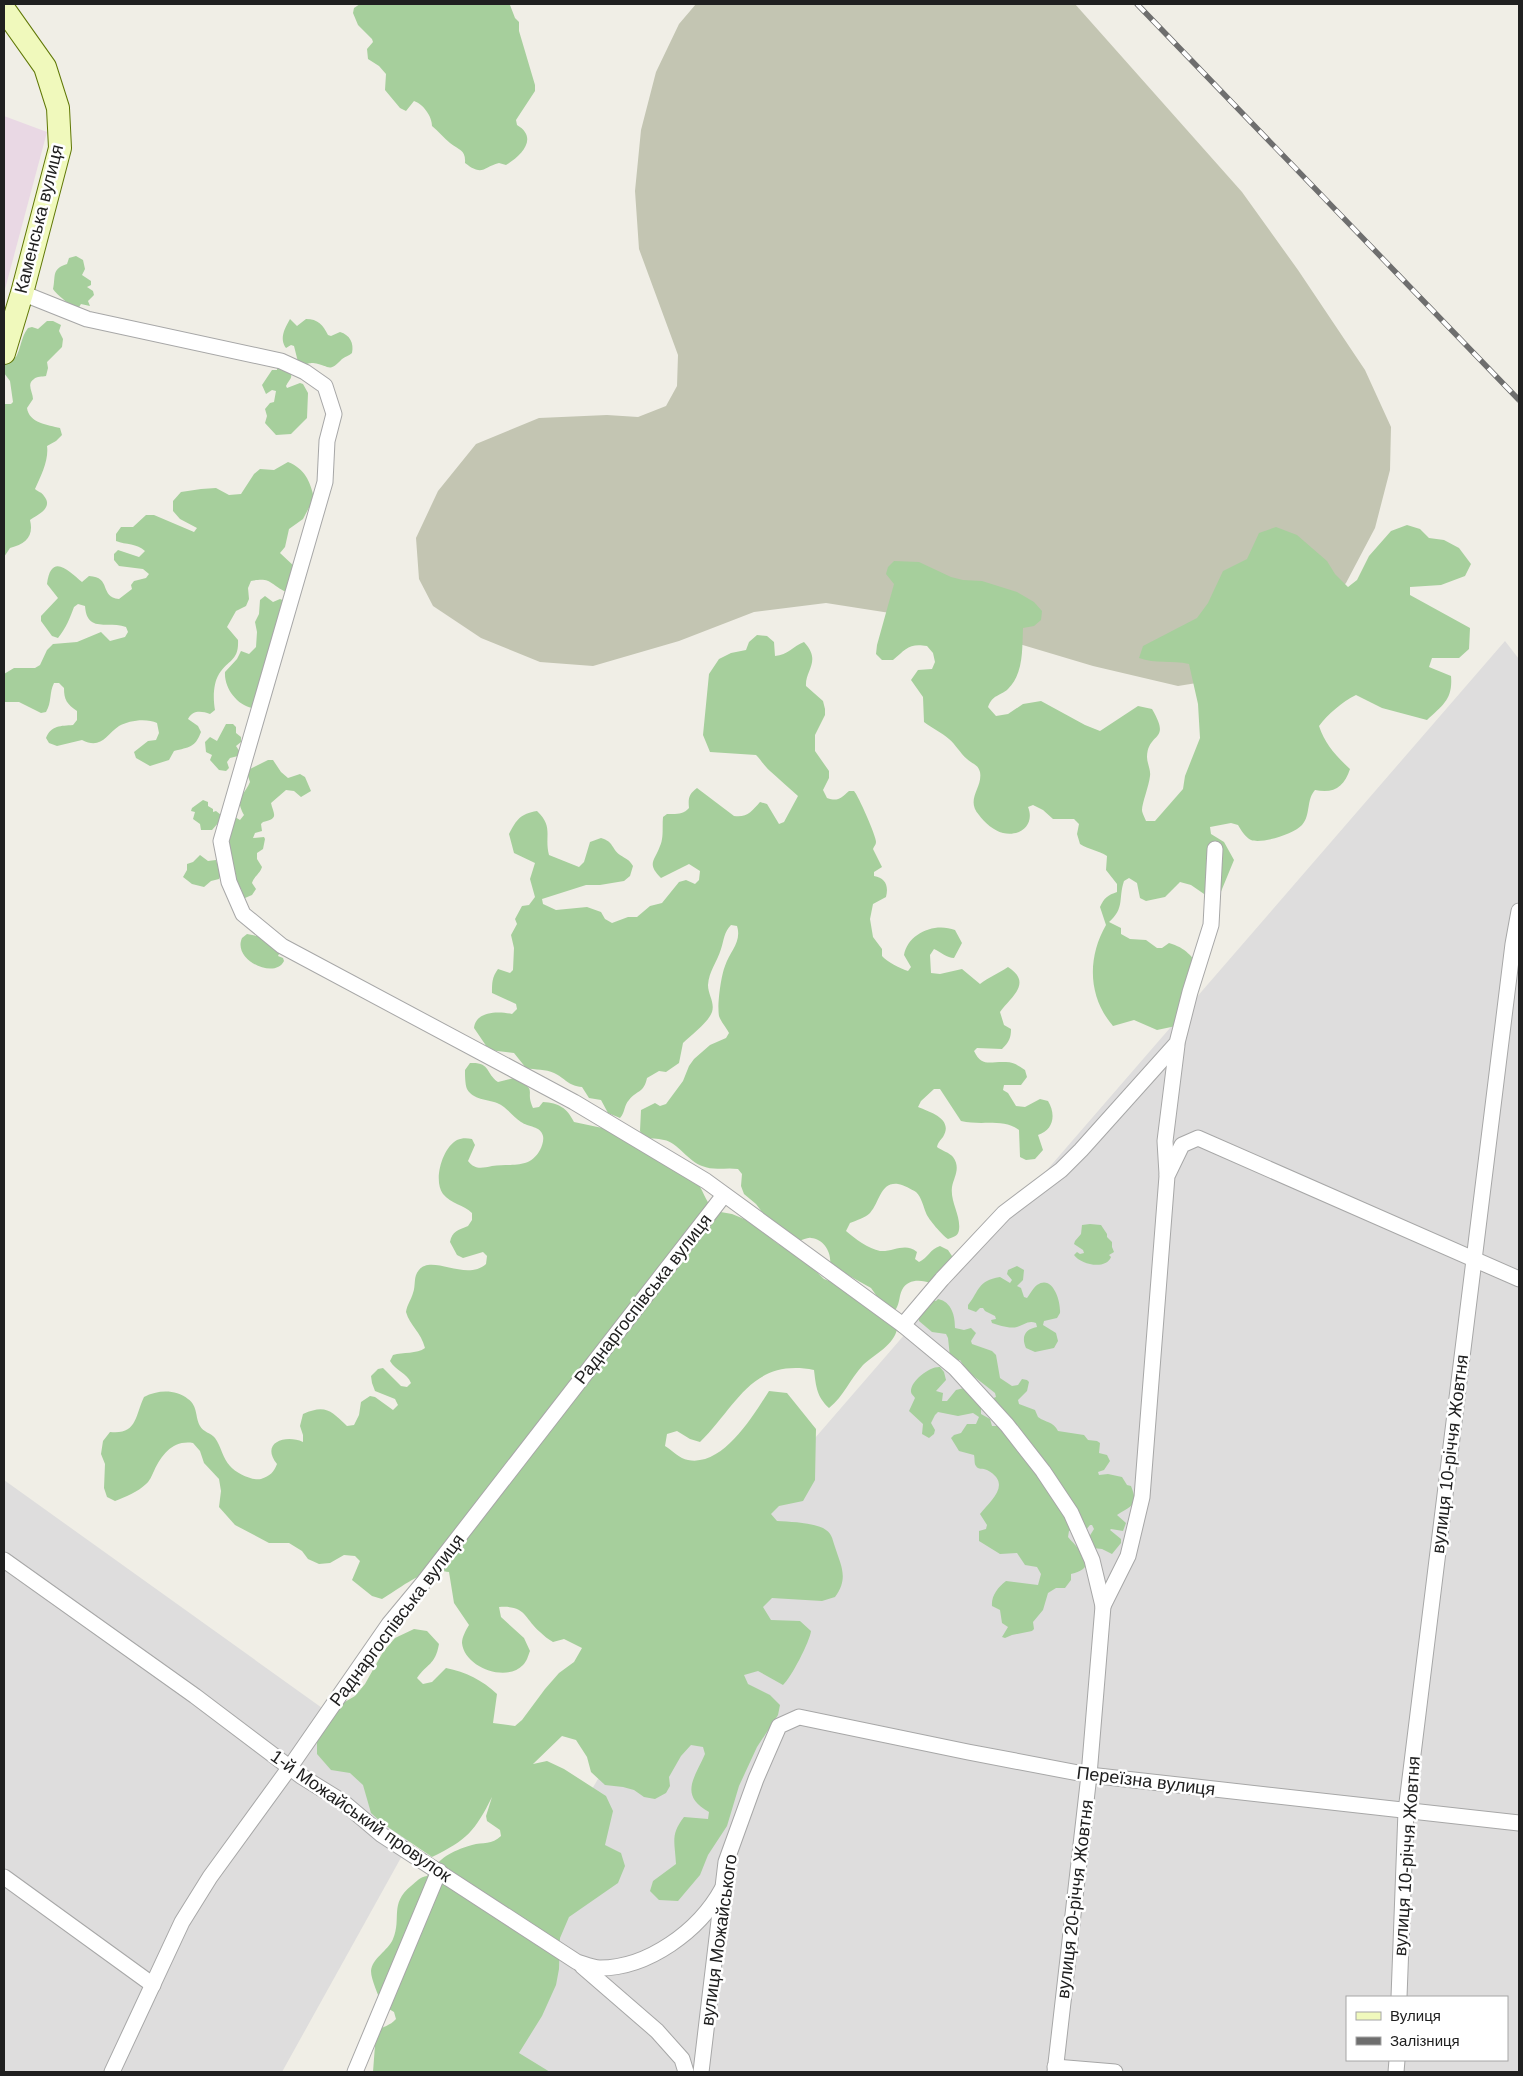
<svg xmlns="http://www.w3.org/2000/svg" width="1523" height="2076" font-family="Arial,sans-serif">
<rect width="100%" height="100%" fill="#f0eee6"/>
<g fill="#dedddd" fill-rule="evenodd">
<path d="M1505 641 1519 659V2072H491L523 1905 770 1490ZM1347 1997H1507V2060H1347Z"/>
<polygon points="4,1480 438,1791 282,2072 4,2072"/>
</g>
<polygon fill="#e9d8e4" points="4,116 47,132 4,293"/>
<polygon fill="#c3c5b2" points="696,4 1075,4 1242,192 1298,270 1365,370 1391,427 1390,470 1375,528 1346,583 1292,645 1240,676 1178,686 1093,666 1013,642 922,618 826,603 754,612 679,641 593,666 540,662 481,638 433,606 419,579 416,538 438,491 476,444 539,418 607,415 638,417 666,406 677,386 678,355 639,249 635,191 641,130 656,72 679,24"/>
<g fill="#a6cf9c">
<path d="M360 4 510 5 515 18 519 22V31L535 85V91L516 120 517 125C539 138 521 156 506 165L499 163C483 167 483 177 465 163 466 150 459 150 450 143 444 138 438 131 432 126 432 116 423 104 414 101L406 111 400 108 385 90 386 74 379 66 368 59 367 49 373 42 372 39 358 25 353 13 354 8Z"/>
<path d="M76 256 83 260 85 269 82 275 91 281V285L87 287 93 291 94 295 88 301 90 306 81 304 78 309C72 307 56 294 53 289 56 276 51 269 67 264L69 258Z"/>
<path d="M290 319 297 326 306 319C318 319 323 325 328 335L331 336 340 332C350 335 354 343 352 353 349 356 346 356 342 359 328 374 330 365 313 363 306 363 307 366 298 362L294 346 291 345 286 348C279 338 285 328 290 319Z"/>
<path d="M47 321H53L61 325 59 331 63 339 62 347 47 362 48 368 46 376C42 377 37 376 34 379 26 384 33 392 33 399L27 408C29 423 48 425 60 428L62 435 56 441 47 446C49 460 41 476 35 489 38 492 42 492 44 496 54 508 37 515 30 520 34 536 26 544 10 548L4 557V404H11L13 402 10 381 4 373V365L9 359 16 357C21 348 21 337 28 328L32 327 38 329Z"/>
<path d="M277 368 289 369C294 378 290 378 286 386L287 388 300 383 303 384 308 393 307 418 291 434 276 435 265 423 267 416 265 409 270 403 274 402 276 391 272 390 266 394 262 385 272 370H277Z"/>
<path d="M288 462C305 469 310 481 314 498L303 519 289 529 285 547 280 553 296 568 286 592C269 584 272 577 251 581L248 588 249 599 246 606 236 611 227 627 238 640C239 661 229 659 219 674 213 684 213 699 215 710L210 714C201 711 193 710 188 719L198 726 201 732C195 748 189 747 174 751L169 760 150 766 136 758 134 752 148 741 156 740 159 733 157 723C147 718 129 720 119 726 106 735 101 750 82 740L57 746 49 743 46 738C51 725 61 726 73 725L77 720V711C67 704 64 700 64 688L59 683H54C49 693 52 702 46 712L41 713 19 702H4V674L14 668H35L40 665 47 650 53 644 77 642 101 632 110 641 125 637 128 632 126 627C108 620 87 634 85 606L78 604 74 607C70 618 66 628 58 638L52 636 41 621V616L58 598 47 584C51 551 70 572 82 582L89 576C112 577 99 597 119 599L132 589 131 585 134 581 146 578 149 574 143 569 119 566 114 560V554L118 550 139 557 145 551C137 543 126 545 116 541V534L121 527H133L146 515H154L194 532 197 528 180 519 173 511V501L181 492 201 489 216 488 229 495 241 494 254 474 260 469 274 470Z"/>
<path d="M1407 525 1420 529 1429 538 1444 540 1459 548 1471 564 1465 576 1441 585 1410 587V595L1470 628 1469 649 1459 658H1432L1429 667 1451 676C1453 699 1443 705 1427 720L1382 708 1356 695C1342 702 1328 714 1319 726 1325 744 1336 756 1350 769 1344 787 1334 794 1315 790 1306 800 1311 815 1302 825 1294 834 1262 844 1251 840 1245 837 1241 830 1238 825L1231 823 1210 827 1211 834 1224 842 1234 860 1220 894 1207 896 1191 885 1180 882 1165 897 1146 901 1140 898 1137 883 1129 878 1124 881C1118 899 1125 908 1109 922L1121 928V934L1130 939 1146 940 1157 948H1162L1169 943C1186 948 1192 956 1201 970L1176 1026 1157 1030 1134 1020 1113 1026C1088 997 1087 958 1106 925L1100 907C1104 898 1108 895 1117 892V884L1106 870 1107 856C1098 850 1089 850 1080 844L1077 834 1079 824 1074 819H1053L1043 810 1033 805 1028 807C1035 824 1021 837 1003 833 994 831 984 822 979 815 965 799 983 788 980 772 978 764 972 764 967 759 960 753 956 745 949 739 941 732 932 728 924 722L923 697 911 680 918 670 932 669 935 662 933 653 927 646C909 643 906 649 893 660H882L876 654 877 645 894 584 886 574 888 567 894 561 919 562 951 577 963 580 982 581 1017 592 1034 602 1042 611 1041 620 1034 626 1023 628C1022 649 1024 673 1008 689 999 697 993 694 988 707L996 716 1008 714 1023 704 1041 701 1085 725 1100 731 1138 706 1152 709C1172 743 1148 731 1147 757 1147 763 1151 770 1150 776 1149 786 1142 803 1142 810 1142 813 1145 818 1146 821H1155L1183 789 1185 776 1200 738 1198 704 1189 664C1172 660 1155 664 1139 658L1143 646 1197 618 1208 603 1223 571 1247 559 1259 533 1276 527 1297 535 1327 561 1335 574 1348 587 1357 580 1369 556 1391 531Z"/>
<path d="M265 596 273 602 280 599 285 601 252 708C237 705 224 688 225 672L237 659 241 651 249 654 256 647 257 632 255 622 259 614 260 600Z"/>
<path d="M757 635 767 636 774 642 775 656C788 655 793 646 804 642 822 661 805 670 806 686L823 701 825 709V715L815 735V751L829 771V778L823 790 827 798C838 802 841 798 849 791H854C858 795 876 836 876 842 876 845 874 846 873 849L882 867 874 872V876C885 878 889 885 886 897L873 904 870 919 873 937 882 949V956C886 961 901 969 908 971L911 967 904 955C908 933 935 922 955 930L962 943 954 958C947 958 941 952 934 949L930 955 931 973 940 974 962 969 980 984C989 977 999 973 1008 967 1033 983 1011 997 1000 1012L1004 1025 1011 1029C1011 1038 1009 1042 1002 1049L977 1048 974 1051C982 1068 991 1061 1006 1062 1014 1062 1019 1066 1025 1070L1027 1077 1021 1085H1004L1003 1090 1008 1093 1016 1106 1025 1107 1040 1099 1048 1101C1056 1114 1054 1130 1038 1135L1043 1150 1035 1159 1026 1160 1020 1157 1019 1130C1003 1118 981 1126 961 1121L940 1089H934L921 1101 918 1107C930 1112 954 1119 943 1137 940 1141 938 1142 937 1147 941 1150 950 1153 953 1157 961 1168 954 1177 952 1187 950 1202 961 1215 959 1230 958 1236 954 1237 948 1239 943 1236 928 1219 926 1213 923 1206 922 1198 916 1192 911 1189 904 1185 898 1184 880 1182 880 1202 870 1213 865 1218 857 1220 850 1223L846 1231C854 1238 869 1249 880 1251 894 1252 905 1242 917 1252L915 1259 919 1262C928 1258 930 1249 940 1246L948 1250 954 1259 931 1283C922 1280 908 1278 902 1290 899 1296 900 1302 896 1309H891L881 1302 871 1288 830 1265C832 1253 824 1239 811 1238 808 1237 803 1240 799 1241L766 1217 756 1204 744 1194 741 1186 742 1174 738 1169C726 1167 714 1171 702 1166 689 1162 677 1142 664 1140 657 1138 651 1139 644 1138L640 1131 641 1110 655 1103 660 1106 666 1104 683 1081 689 1066 694 1059 710 1045 726 1038 729 1033C726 1027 721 1022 719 1016 717 1005 721 976 725 966 730 951 742 942 737 926L731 925C724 932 724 940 721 949 717 962 709 971 708 985 708 995 715 1002 712 1012 708 1023 691 1035 683 1043L679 1063 666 1072 659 1071 647 1078C644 1093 637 1090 629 1100 624 1105 625 1113 620 1118L608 1113 601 1100 589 1098 582 1087C568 1086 565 1078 554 1073 546 1069 535 1070 526 1068L514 1053 489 1050 474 1028C476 1011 498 1011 512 1014L517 1009 516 1004 492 993C492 983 492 977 498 969L510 973 513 970 514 948 511 935 517 924 515 919 522 906 529 905 535 897 530 879 535 863 514 853 509 834C517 819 520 814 537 811 554 827 544 836 549 855L579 867 584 862 590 842 601 838C614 842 611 848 620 855 626 859 629 859 633 866L630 876 624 881 600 885H586L542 899 543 904 556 910 587 907 601 912 605 919 612 923 628 917H637L650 906 662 903 679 882 686 880 695 884 699 880 700 871 689 864 661 878C646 863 655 861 660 846 664 838 662 826 663 817L667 814C676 814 683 815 689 808 688 798 689 794 697 788L734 816C747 818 752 811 760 802L767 804 779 824 784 822 798 796C788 787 779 779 770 771 765 767 761 760 756 755L710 752 703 735 709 674 719 659 731 653 746 650 749 642Z"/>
<polygon points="226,724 233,724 236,727 236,733 241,737 241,742 236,746 240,752 238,756 230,758 227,762 229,768 226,771 219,770 210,760 212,755 206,752 205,742 210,737 217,741"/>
<path d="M268 760H273L281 772 288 778 300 774 305 777 311 791 301 797 294 791 286 790 271 803C273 813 280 819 263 822L261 824 262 831 255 833 253 838 264 837 265 839 263 849 257 853V859L262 867C260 874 254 876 252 883L256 889 252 895 245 898 242 896V890L237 888 228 847 235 817 240 820 244 815C234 796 243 798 250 782L247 773 248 770Z"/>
<polygon points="203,800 208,802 208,806 213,809 213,812 216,811 221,815 219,822 212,830 201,830 200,824 193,819 195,812 191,811 192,808"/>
<polygon points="200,855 208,861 216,860 218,866 223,869 219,879 211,881 204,887 192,884 183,877 187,870 187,864 193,862"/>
<path d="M247 934 262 937 280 952 278 956 283 958 284 961C275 980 232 960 242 938Z"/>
<path d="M470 1063C491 1062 485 1073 498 1082L514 1078C540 1092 524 1088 533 1108L539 1107 543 1102C559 1103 567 1108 574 1122L607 1129 694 1178C704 1190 704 1200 715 1211L732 1214 749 1221 778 1244 792 1249 824 1279 840 1285 897 1329C894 1345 875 1354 863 1365 850 1379 844 1396 829 1408 817 1397 816 1387 814 1370 751 1358 737 1406 700 1442L690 1439 677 1431 667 1434 665 1446C672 1450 680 1459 688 1460 723 1467 753 1416 769 1391L787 1393 816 1429 815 1480 803 1501 779 1506 771 1514 777 1521C791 1522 809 1522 823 1528 832 1533 832 1538 835 1547 841 1566 849 1578 835 1597L822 1601 772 1598 763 1607 771 1620 800 1621 811 1631C810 1641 791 1678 783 1685L758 1671 744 1675 748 1684 770 1695 780 1705 778 1715 757 1747 739 1786 727 1826 708 1855 700 1875 678 1901 659 1900 650 1891 653 1881 676 1864C675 1842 670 1835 684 1817L708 1819 709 1812C679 1795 694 1779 705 1754L703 1747 691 1745 681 1756 669 1777 670 1786 666 1793 655 1799 644 1797 634 1790 623 1787 605 1785 591 1772 587 1757 576 1740 562 1736 533 1764 547 1761 564 1769 606 1796 613 1811 605 1845 621 1853 625 1866 618 1883 569 1917 560 1938 559 1969 556 1985 542 2016 519 2053 550 2072H373L376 2032C383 2026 390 2026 396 2019L394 2012 382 2005C379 1996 371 1980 371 1971 372 1958 388 1951 393 1939 402 1918 389 1904 411 1886 417 1881 420 1877 427 1876 441 1857 449 1852 472 1845 483 1842 492 1845 501 1836L500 1830 487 1821 486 1816 492 1797C475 1831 467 1840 432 1857L382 1823 371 1813 363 1785 350 1773 331 1770 317 1754V1739L343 1703 355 1696 365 1684 383 1652 395 1638 414 1629 427 1631 439 1644C435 1666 427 1663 417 1678L423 1684 432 1682 446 1668C466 1672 482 1680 497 1694L493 1723 515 1726 522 1720 545 1689 559 1673 574 1662 582 1648 564 1639 553 1642C548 1639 544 1636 540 1632 524 1618 526 1605 499 1607L501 1617 524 1638 530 1651C528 1656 527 1661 523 1665 506 1683 464 1667 462 1643 462 1637 466 1630 469 1625L454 1603 449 1572C446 1572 441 1570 437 1570 420 1572 397 1590 382 1599L372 1596 352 1580 360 1561 355 1556 344 1555 330 1563 319 1564 308 1559 302 1551 289 1543H269L235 1525 219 1507 221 1491 219 1479 204 1463 200 1451 193 1443C173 1440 162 1454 154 1471 152 1475 150 1481 146 1484 138 1492 125 1497 115 1501L107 1497 104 1488 105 1464 101 1454 103 1441 110 1432C137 1435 135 1416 144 1397 158 1390 175 1389 188 1399 198 1406 195 1417 200 1426 203 1432 211 1433 215 1438 221 1446 223 1459 230 1466 236 1473 252 1481 261 1479 270 1476 274 1472 277 1464 260 1443 285 1434 303 1442V1435L300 1426 303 1414C326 1404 331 1411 347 1426L354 1425 359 1415 361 1402 370 1396 375 1397 393 1410 398 1405 395 1399 375 1391 372 1383 371 1376 378 1369 383 1368 401 1386 407 1387 411 1383C407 1373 396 1371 390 1361L393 1355C403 1352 417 1354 425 1348 421 1332 410 1326 406 1312 407 1305 411 1300 413 1293 416 1286 413 1276 419 1270 432 1254 466 1282 486 1264L487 1256 483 1252 463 1258 457 1255 450 1242C452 1231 458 1230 468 1226L472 1220V1213C464 1205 451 1204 443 1194 433 1181 442 1148 457 1140 462 1138 466 1138 472 1139L475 1145 468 1161C475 1170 482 1168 492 1166 510 1163 529 1170 540 1150 542 1146 544 1140 543 1136 541 1126 528 1127 521 1122 513 1117 507 1107 497 1103 487 1099 473 1100 467 1089 465 1084 465 1075 465 1070Z"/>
<path d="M1090 1224 1101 1225 1107 1234V1237L1112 1242V1247L1114 1252 1109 1255 1111 1257C1106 1270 1081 1265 1074 1255L1077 1252 1080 1254 1084 1253 1083 1250 1074 1244 1075 1241 1081 1234 1082 1225Z"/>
<path d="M1017 1266 1024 1270 1023 1280 1017 1286 1021 1288 1024 1297 1027 1298C1030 1294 1033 1288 1037 1285 1053 1274 1061 1302 1060 1313L1057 1318 1044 1321 1043 1325 1056 1333 1058 1341 1054 1348 1035 1352 1026 1348C1021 1337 1025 1329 1037 1327L1036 1323C1028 1320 1024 1325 1017 1327 1009 1329 999 1325 992 1323L991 1320 996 1319 995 1316 985 1311 983 1308H980L976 1312 968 1309V1305C980 1290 977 1281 1000 1277L1010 1283 1012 1280 1007 1274 1008 1270Z"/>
<path d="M938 1299C952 1302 955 1316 955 1328L964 1330 971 1328 976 1333 971 1341 972 1344 992 1351 996 1355 1000 1378 1012 1386 1018 1385 1022 1379 1027 1380 1029 1382 1027 1391 1018 1400 1019 1404 1035 1410 1038 1417C1046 1423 1053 1421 1058 1431L1084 1435 1088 1440 1097 1441 1100 1443 1099 1453 1107 1455 1110 1461 1104 1470 1098 1472 1099 1475 1108 1474 1122 1477 1127 1485 1131 1486C1139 1506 1132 1505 1117 1515L1126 1523 1123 1531 1111 1529 1110 1530 1121 1539V1543L1112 1554 1102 1549 1093 1548 1089 1537 1094 1529 1092 1525H1090L1085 1531 1072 1530 1069 1531 1068 1537C1079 1550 1101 1567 1071 1574V1580L1065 1588H1056L1048 1593 1043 1610 1033 1622 1034 1629 1032 1631 1012 1635 1005 1638 1002 1637 1008 1627 1002 1623 1000 1610 992 1606C991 1596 998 1587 1006 1581L1038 1585 1041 1574 1037 1567 1025 1565 1017 1553 1000 1554 979 1541V1531L986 1529 987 1525 980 1514C990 1501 1013 1484 987 1470 983 1468 978 1470 976 1466 974 1464 975 1459 974 1455L959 1451 951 1438 954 1435 961 1433 967 1424H976L979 1417 973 1413 958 1416 938 1412 935 1415 931 1423 935 1430 934 1434 929 1438 922 1434 923 1424 909 1411 915 1398C914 1396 911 1394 911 1392 910 1381 930 1366 940 1367L944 1372 946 1380 936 1391 943 1393 942 1401H947L956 1390 964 1388 981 1403V1414L990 1419 992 1426H997L999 1422 991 1399 996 1397 995 1393 967 1371 960 1360 955 1361 950 1357 948 1338 946 1334 932 1332 919 1321V1315L932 1300 936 1301Z"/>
</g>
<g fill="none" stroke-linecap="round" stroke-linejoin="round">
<defs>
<g id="street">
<polyline points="22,293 87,319 281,361 305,372 325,386 334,414 327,441 325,482 221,841 229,882 243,914 282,946 574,1102 706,1181 903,1325 955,1368 1007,1425 1043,1471 1071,1513 1092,1560 1103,1606 1089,1775 1055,2072"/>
<polyline points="1167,1174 1165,1141 1177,1045"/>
<polyline points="903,1325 942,1279 1004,1213 1061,1170 1081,1150 1177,1043 1190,992 1211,925 1215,849"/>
<path d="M4 1560 195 1696 301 1776 343 1802 382 1835 577 1962C584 1964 592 1968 600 1968 648 1968 699 1931 722 1889"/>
<polyline points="1103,1606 1128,1556 1142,1497 1167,1176 1182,1145 1198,1138 1519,1279"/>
<polyline points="4,1877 153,1985"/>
<polyline points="582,1966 657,2031 682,2059 686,2072"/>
<polyline points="1399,1997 1406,1811 1513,944 1519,911"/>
<polyline points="1055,2067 1115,2072"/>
<polyline points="112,2072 182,1922 210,1877 290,1767 389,1624 423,1583 724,1195"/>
<polyline points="355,2072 439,1871"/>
<polyline points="701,2072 726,1862 756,1779 779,1726 799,1717 968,1752 1089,1775 1519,1823"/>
<polyline points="1396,2072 1397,2060"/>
</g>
<polyline id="secondary" points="4,9 45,67 58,108 60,148 22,293 4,353"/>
</defs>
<use href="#street" stroke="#a7a7a7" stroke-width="17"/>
<use href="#secondary" stroke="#607806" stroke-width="24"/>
<use href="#street" stroke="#fff" stroke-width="15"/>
<use href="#secondary" stroke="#f0f9bc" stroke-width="22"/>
<defs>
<polyline id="rail" points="1137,4 1519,400"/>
</defs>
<use href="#rail" stroke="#6e6e6e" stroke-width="5.5"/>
<use href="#rail" stroke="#fff" stroke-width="4" stroke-dasharray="11" stroke-linecap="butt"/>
</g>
<g text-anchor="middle" stroke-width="5" stroke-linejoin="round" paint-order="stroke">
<g font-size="18" fill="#202020" stroke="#fff">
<text transform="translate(39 219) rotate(-76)" y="6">Каменська вулиця</text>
<text transform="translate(643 1299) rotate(-52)" y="6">Раднаргоспівська вулиця</text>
<text transform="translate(1450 1454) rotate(-83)" y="6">вулиця 10-річчя Жовтня</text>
<text transform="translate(397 1620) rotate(-53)" y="6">Раднаргоспівська вулиця</text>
<text transform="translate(1146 1781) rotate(7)" y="6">Переїзна вулиця</text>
<text transform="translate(361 1816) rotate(35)" y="6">1-й Можайський провулок</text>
<text transform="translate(1407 1856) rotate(-86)" y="6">вулиця 10-річчя Жовтня</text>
<text transform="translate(1075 1899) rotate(-83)" y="6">вулиця 20-річчя Жовтня</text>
<text transform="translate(719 1940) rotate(-82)" y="6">вулиця Можайського</text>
</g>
</g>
<rect width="1523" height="2076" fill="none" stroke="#202020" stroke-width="10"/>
<rect x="1346" y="1996" width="162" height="65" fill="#ffffff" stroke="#a6a6a6"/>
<rect x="1356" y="2012" width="25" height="8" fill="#f0f9bc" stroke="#a6a6a6"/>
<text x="1390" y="2021" font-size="15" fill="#202020">Вулиця</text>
<rect x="1356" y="2037" width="25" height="8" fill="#6e6e6e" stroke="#a6a6a6"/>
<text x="1390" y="2046" font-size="15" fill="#202020">Залізниця</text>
</svg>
